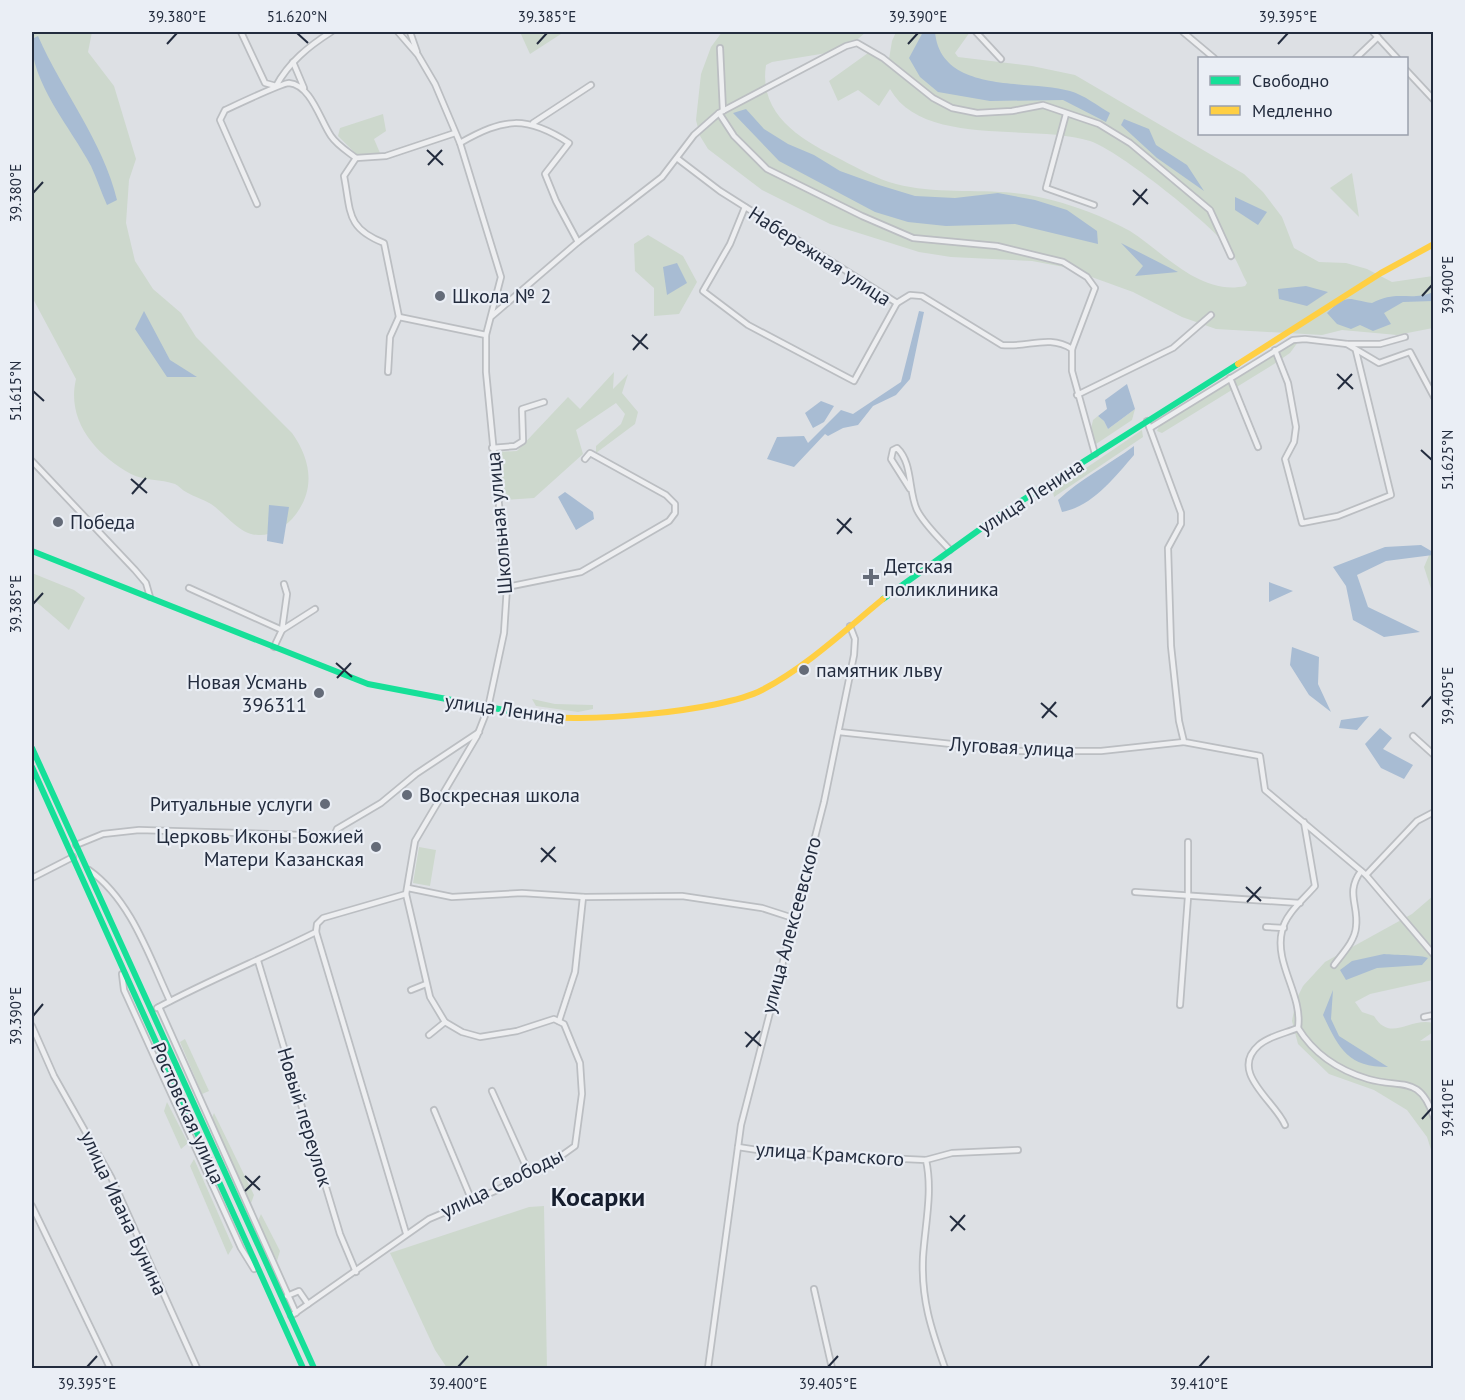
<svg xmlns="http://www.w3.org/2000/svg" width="1465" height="1400" font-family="'PT Sans',sans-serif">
<rect width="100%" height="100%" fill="#dde0e4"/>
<g fill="#cdd8cd">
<path d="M32 32H92L88 52 114 86 136 159 129 180 126 223 135 261 153 289 181 313 196 337 292 433C312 461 316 492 292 519 283 528 273 535 260 535 240 536 226 514 211 504 203 499 194 497 186 492 182 490 179 486 175 484 161 479 144 481 131 474 96 455 66 421 76 379L32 297Z"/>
<polygon points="520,32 564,32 530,54"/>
<path d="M722 32H866L845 50 772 62 766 65C758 116 803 141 842 160 859 169 877 179 896 184 934 194 975 189 1014 193 1038 195 1065 203 1089 212 1102 217 1117 224 1130 231 1164 253 1201 296 1245 286L1247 283C1241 272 1237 260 1230 250 1214 226 1118 150 1090 141 1034 123 923 148 890 89L879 106 858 90 838 101 829 81 868 53 888 65 892 41 896 32H970L955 53 958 57 1032 66 1075 75 1244 174 1263 192 1282 217 1294 248 1319 262 1346 263 1367 269 1392 282 1433 276V328L1397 335 1342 330 1322 335 1216 329 1182 317 1133 292 1064 267 1032 261 951 257 919 252 830 224 762 190 708 149 700 136 696 120 701 74 711 47Z"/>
<polygon points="383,114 386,131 374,139 380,153 358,156 338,136 340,128"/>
<polygon points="1352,173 1359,217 1330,188"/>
<polygon points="648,235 683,256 697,282 679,314 654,316 654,288 635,271 634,244"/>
<polygon points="1298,342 1290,353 1274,364 1162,433 1157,431 1160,424 1288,345"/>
<polygon points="614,372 613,389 628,374 622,393 638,412 635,424 596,453 596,446 621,424 625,414 616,403 576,430 583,454 534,498 506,500 498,452 517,451 568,397 580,409"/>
<polygon points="1135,409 1132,420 1096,444 1090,433 1093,420 1098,416 1104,421 1108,429"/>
<polygon points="1142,430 1143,437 1054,497 1053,492 1064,483"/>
<polygon points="1433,546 1433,595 1424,567"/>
<polygon points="32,573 74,590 85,598 69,630 33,599 32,603"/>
<polygon points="532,699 555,704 593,705 593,709 578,712 536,706"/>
<polygon points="419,847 436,850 430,886 413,883"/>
<path d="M1433 896V980L1370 994 1355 1002 1362 1012 1374 1016C1390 1043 1410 1017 1433 1023V1032L1420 1041 1433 1040V1156L1427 1137 1407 1110 1374 1090 1329 1074 1298 1044 1292 1021 1296 1000 1303 986 1325 962 1412 914Z"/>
<polygon points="185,1039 209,1091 202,1094 180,1042"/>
<polygon points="167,1102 188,1143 181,1149 164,1111"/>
<polygon points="214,1113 254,1195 250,1206 211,1120"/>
<polygon points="194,1159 233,1247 228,1255 190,1166"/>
<polygon points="544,1206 547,1368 447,1368 435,1350 390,1253 529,1207"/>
<polygon points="261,1214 280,1251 277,1261 258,1221"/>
</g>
<g fill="#a8bcd3">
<path d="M923 32H935C941 95 1028 79 1070 91 1084 95 1098 106 1110 113L1106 122 1063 100 990 101 938 92 920 77 909 58Z"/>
<path d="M38 36C62 91 103 141 117 200L107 205C101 192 97 179 91 166 71 128 30 82 32 39Z"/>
<polygon points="746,109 764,129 788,144 814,155 840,171 879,185 915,196 955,198 998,193 1035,200 1067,210 1097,231 1098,244 1015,224 946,226 908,222 875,212 779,161 733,113"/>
<polygon points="1124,119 1149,129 1156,145 1187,165 1204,191 1157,158 1121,125"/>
<polygon points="1235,197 1267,212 1258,225 1235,210"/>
<polygon points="1121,243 1178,272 1135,276 1143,266"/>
<polygon points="677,263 687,283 667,295 663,267"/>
<polygon points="1306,286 1328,292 1307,306 1279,299 1278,289"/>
<path d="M1433 292V301L1403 302 1384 313 1391 324 1373 331 1360 325 1351 329 1337 324 1327 313C1348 292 1349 300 1372 303 1398 289 1410 302 1433 292Z"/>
<polygon points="144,311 170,360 197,377 167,377 135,329"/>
<polygon points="919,311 924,312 910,379 896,395 873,406 858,425 843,428 828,436 825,434 794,467 767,459 777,437 804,436 808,443 841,410 853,414 901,382"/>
<polygon points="1127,384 1135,409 1108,429 1104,421 1098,416 1107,409 1105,400"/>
<polygon points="821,401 834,406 824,422 813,428 805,413"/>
<path d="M1134 446V455C1114 478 1093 506 1062 512L1058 500C1080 479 1110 464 1134 446Z"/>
<polygon points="565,492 593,512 594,519 576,530 558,497"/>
<polygon points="269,505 289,507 283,544 267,541"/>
<polygon points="1421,545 1433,552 1433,555 1386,561 1357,575 1368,607 1420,632 1384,637 1353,620 1346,586 1333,567 1385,547"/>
<polygon points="1269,582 1293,591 1269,602"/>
<polygon points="1292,647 1319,657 1318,684 1331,712 1309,695 1290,665"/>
<polygon points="1369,716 1357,730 1339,728 1341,720"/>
<polygon points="1380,728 1392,738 1383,749 1413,765 1404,779 1381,768 1365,744"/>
<path d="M1384 954C1395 955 1422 955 1428 958L1422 965 1377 968 1346 980 1340 970 1352 961Z"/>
<path d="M1333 990 1331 1019 1339 1036 1388 1067C1348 1067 1339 1049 1323 1015Z"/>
</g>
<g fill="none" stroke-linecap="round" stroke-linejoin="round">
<defs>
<g id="street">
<path d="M241 32 265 83 276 86C289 62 309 46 331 32"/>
<polyline points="410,32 417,52"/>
<polyline points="976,32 1001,59"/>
<polyline points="1183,32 1214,58"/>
<polyline points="1373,32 1397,58"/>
<polyline points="720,48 723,111"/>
<polyline points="1356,58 1378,37"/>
<polyline points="293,62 304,88"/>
<polyline points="1406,70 1434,100"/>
<polyline points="719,113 734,136 767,169 862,216 913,238 997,246 1063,262 1087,277 1095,288 1072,349 1072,371 1095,454"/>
<polyline points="1066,114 1046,188 1094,205"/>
<polyline points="533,123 591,85"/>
<path d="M460 143C504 118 526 115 569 143L545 174 556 201 578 242"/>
<polyline points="356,158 386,156 455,133"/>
<polyline points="678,159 720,191 897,303"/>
<path d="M257 204 220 120 225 110C236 105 282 83 289 83 311 85 320 120 331 136 337 145 347 151 356 158L344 176C351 212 346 228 384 243L399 317 390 337 388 372"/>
<path d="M745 207 730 244 703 291 748 325 854 381 897 303 910 295 922 296 1002 345C1027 348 1049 334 1072 349"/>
<polyline points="492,316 578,242 662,177 694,135 719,113 846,46 857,43 883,58 933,98 952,108 977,113 1012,111 1043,105 1099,124 1130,143 1210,210 1231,256"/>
<polyline points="399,317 486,335"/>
<polyline points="1347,344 1380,344 1405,337"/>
<polyline points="1275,350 1288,383 1296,427 1294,442 1285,459 1302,523 1338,516 1391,495 1356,351"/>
<polyline points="1230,378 1258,447"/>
<polyline points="1077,395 1173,348 1211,315"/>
<polyline points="1147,421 1181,513 1181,524 1168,548 1171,646 1179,721 1184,742 1260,756 1265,790 1366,875 1434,955"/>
<polyline points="1150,428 1293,340 1305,339 1347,344 1379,363 1410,352 1434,397"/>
<polyline points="492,448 515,446 523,441 522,409 544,402"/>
<polyline points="32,461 135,570 146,583 150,597"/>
<path d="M910 489 891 459 893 450 897 448C913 463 908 491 917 510 924 524 939 538 950 550"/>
<polyline points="284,584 287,594 282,630 315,609"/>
<polyline points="507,587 581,572 669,521 675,513 675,504 666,495 590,453 585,459"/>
<polyline points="189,588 282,630 274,647"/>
<polyline points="839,732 1017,751 1101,751 1184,742"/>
<polyline points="1413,736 1434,755"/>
<path d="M1304 822 1315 886C1304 899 1285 914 1282 931 1274 964 1303 995 1298 1028 1314 1054 1338 1070 1368 1079 1402 1089 1420 1074 1434 1118"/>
<polyline points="76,845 103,834 139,830 334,836 337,829 381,803 416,774 479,732"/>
<path d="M89 870C131 900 149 956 170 1001"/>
<polyline points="1366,875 1417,821 1434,812"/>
<polyline points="32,878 73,857"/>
<polyline points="408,888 452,897 522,893 585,897 682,896 762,908 793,918"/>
<polyline points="1135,892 1300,903"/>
<polyline points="1266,927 1284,928"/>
<polyline points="316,932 406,1233"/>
<polyline points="258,961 340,1234 356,1272"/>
<path d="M1334 965C1342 954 1355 941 1356 927 1359 905 1345 893 1361 871"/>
<polyline points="122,974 124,990 241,1248 254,1269"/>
<polyline points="411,990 426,984"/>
<polyline points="1180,1005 1188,897 1188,842"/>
<polyline points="159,1007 296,1313"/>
<path d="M157 1008C209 980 264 958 316 932L317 924 323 918 406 894"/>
<polyline points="1424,1017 1434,1015"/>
<polyline points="559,1021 575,972 583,897"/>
<polyline points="32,1026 54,1076 111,1177 197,1368"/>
<polyline points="429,1035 445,1022"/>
<polyline points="492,1091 529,1173"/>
<polyline points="434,1110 472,1201"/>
<path d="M1285 1125C1275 1101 1228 1072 1259 1045 1269 1036 1286 1033 1298 1028"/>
<path d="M738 1147 777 1153 926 1160C933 1192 925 1225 923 1257 921 1299 931 1329 945 1368"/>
<polyline points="926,1160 952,1153 1018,1150"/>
<polyline points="32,1206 110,1368"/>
<polyline points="814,1289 832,1368"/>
<polyline points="287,1296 299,1291 308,1304"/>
<polyline points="291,1316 429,1219 495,1191 561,1156 575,1146 582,1094 580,1063 564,1024 554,1019 517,1031 480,1037 462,1032 445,1022 430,997 406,894 415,841 477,736 488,708 504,633 507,587 486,372 486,335 501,277 460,143 435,84 418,55 398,32"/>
<polyline points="708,1368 741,1125 824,802 854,655 855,639 850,626"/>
</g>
</defs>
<use href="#street" stroke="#bbbec2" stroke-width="8"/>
<use href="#street" stroke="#edeef0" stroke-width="4.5"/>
<g stroke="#16e098" stroke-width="6">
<polyline points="32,551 368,684 530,715"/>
<polyline points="883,599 1004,512 1238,364"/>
<polyline points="32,748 314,1368"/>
<polyline points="32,767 303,1368"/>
</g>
<g stroke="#ffcf43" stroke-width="6">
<polyline points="1238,364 1381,273 1434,244"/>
<path d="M530 715C577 724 720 712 762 690 806 667 844 631 883 599"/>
</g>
</g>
<path fill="none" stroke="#232c3e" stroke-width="2" d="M297 33 308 43M167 44 177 33M537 44 547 33M908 44 918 33M1278 44 1288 33M427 150 443 165M428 165 442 150M1133 190 1148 204M33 193 43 182M1133 205 1147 189M1422 296 1432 285M632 335 648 349M633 350 647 334M1337 374 1353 389M1338 389 1352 374M33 391 44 401M1421 450 1432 460M131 479 147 493M132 494 146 478M837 519 852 533M837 534 851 518M33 604 43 593M336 663 352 677M337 678 351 663M1041 703 1057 717M1422 707 1432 696M1042 718 1056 702M541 848 556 862M541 862 555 847M1246 887 1261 901M1247 902 1261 887M33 1016 43 1004M745 1032 761 1046M746 1047 760 1031M1422 1119 1432 1108M245 1176 260 1190M245 1191 260 1176M950 1216 965 1230M951 1231 965 1215M87 1367 97 1356M458 1367 468 1356M828 1367 838 1356M1199 1367 1209 1356"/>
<g fill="#646b78" stroke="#eaeef5" stroke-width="2">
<circle cx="440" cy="296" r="6"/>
<circle cx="58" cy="522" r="6"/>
<path d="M868 568h6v6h6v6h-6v6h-6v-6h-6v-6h6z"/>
<circle cx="804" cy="670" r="6"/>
<circle cx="319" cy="693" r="6"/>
<circle cx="407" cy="795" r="6"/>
<circle cx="325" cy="804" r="6"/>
<circle cx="376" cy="847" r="6"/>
</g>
<g text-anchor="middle" stroke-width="4.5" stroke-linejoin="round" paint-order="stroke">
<g font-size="20" fill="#232c3e" stroke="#eaeef5">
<text transform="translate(820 256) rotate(33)" y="7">Набережная улица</text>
<text transform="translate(1031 496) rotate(-33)" y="7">улица Ленина</text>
<text transform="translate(499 523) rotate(-95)" y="7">Школьная улица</text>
<text transform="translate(505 709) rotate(8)" y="7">улица Ленина</text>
<text transform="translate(1012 747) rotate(3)" y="7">Луговая улица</text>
<text transform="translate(791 925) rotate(-75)" y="7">улица Алексеевского</text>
<text transform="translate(188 1113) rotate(66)" y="7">Ростовская улица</text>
<text transform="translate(305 1117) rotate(73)" y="7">Новый переулок</text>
<text transform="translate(830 1154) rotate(4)" y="7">улица Крамского</text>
<text transform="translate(502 1183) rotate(-26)" y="7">улица Свободы</text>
<text transform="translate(124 1213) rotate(65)" y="7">улица Ивана Бунина</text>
</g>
<g font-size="20" fill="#232c3e" stroke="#eaeef5" text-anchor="start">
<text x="452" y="303">Школа № 2</text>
<text x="70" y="529">Победа</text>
<text x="884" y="573">Детская<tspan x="884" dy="23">поликлиника</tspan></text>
<text x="816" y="677">памятник льву</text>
<text x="307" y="689" text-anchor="end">Новая Усмань<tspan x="307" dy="23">396311</tspan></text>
<text x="419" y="802">Воскресная школа</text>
<text x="313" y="811" text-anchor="end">Ритуальные услуги</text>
<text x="364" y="843" text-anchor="end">Церковь Иконы Божией<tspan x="364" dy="23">Матери Казанская</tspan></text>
</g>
<g font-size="26" font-weight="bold" fill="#161e2e" stroke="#eaeef5">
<text x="598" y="1206">Косарки</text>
</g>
</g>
<rect width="1465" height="1400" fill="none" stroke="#eaeef5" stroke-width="66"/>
<rect x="1198" y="57" width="210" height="78" fill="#eaeef5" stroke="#9aa0ac" stroke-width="1.5"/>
<rect x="1210" y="76" width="30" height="9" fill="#16e098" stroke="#9aa0ac" stroke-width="1.5"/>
<text x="1252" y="87" font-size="18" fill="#232c3e">Свободно</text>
<rect x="1210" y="106" width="30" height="9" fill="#ffcf43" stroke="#9aa0ac" stroke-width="1.5"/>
<text x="1252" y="117" font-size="18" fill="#232c3e">Медленно</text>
<rect x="33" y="33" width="1399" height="1334" fill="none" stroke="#232c3e" stroke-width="2"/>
<g font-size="15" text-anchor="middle" fill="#232c3e">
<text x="177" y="22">39.380°E</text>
<text x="297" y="22">51.620°N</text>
<text x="547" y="22">39.385°E</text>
<text x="918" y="22">39.390°E</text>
<text x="1288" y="22">39.395°E</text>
<text transform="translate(16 193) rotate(-90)" y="5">39.380°E</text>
<text transform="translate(1448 285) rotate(-90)" y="5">39.400°E</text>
<text transform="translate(16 391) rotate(-90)" y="5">51.615°N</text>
<text transform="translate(1448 460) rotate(-90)" y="5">51.625°N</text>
<text transform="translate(16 604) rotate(-90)" y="5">39.385°E</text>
<text transform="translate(1448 696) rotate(-90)" y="5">39.405°E</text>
<text transform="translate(16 1016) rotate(-90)" y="5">39.390°E</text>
<text transform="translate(1448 1108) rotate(-90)" y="5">39.410°E</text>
<text x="87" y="1389">39.395°E</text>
<text x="458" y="1389">39.400°E</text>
<text x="828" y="1389">39.405°E</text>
<text x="1199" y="1389">39.410°E</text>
</g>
</svg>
